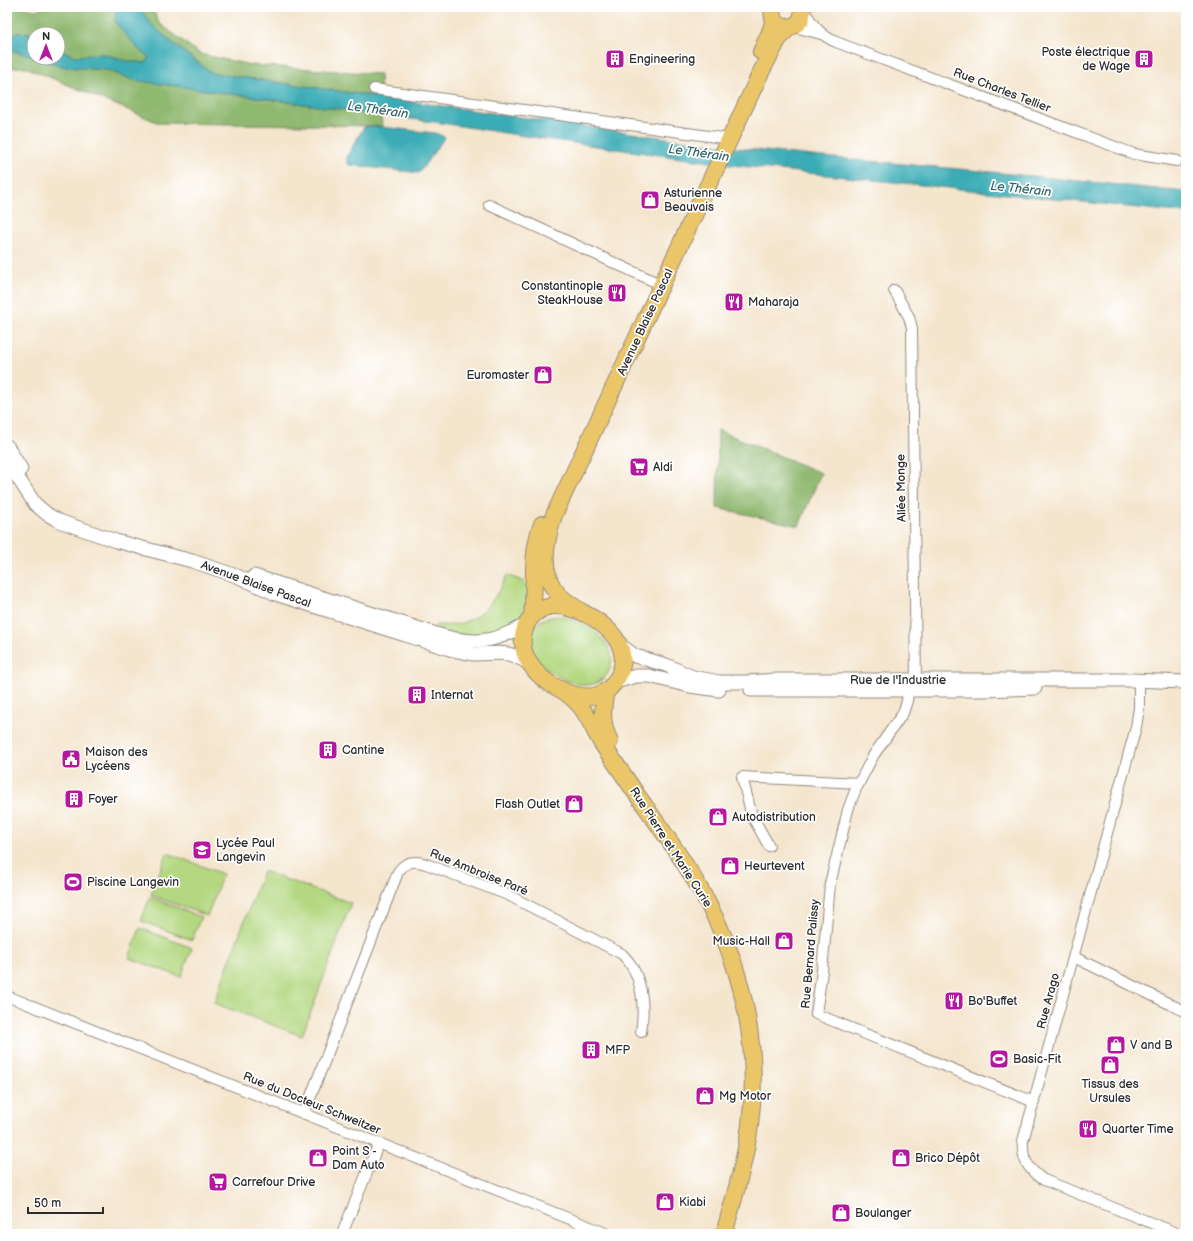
<svg xmlns="http://www.w3.org/2000/svg" width="1193" height="1241" font-family="'Balsamiq Sans',sans-serif">
<rect width="100%" height="100%" fill="#fff"/>
<filter id="ink" filterUnits="userSpaceOnUse"><feTurbulence type="fractalNoise" baseFrequency=".025" numOctaves="2"/><feDisplacementMap in="SourceGraphic" scale="8" xChannelSelector="R" yChannelSelector="G"/><feConvolveMatrix kernelMatrix="1 2 1 2 8 2 1 2 1" color-interpolation-filters="sRGB"/></filter>
<filter id="wash" filterUnits="userSpaceOnUse"><feTurbulence type="fractalNoise" baseFrequency=".012" numOctaves="4" result="noise"/><feDisplacementMap in="SourceGraphic" scale="16" xChannelSelector="R" yChannelSelector="G"/><feGaussianBlur stdDeviation="0.9" result="paint"/><feColorMatrix in="noise" values="0 0 0 0 0 0 0 0 0 0 0 0 0 0 0 0 0 1.4 0 .05"/><feComposite in="paint" operator="in"/></filter>
<g filter="url(#wash)">
<rect width="100%" height="100%" fill="#f4e5cd"/>
<g fill="#b4d881" stroke="#708256">
<path d="M507 575 524 582 528 588 527 608 514 626 481 637 433 630 436 625C443 625 451 626 458 624 484 617 496 598 507 575Z"/>
<path d="M559 616C577 620 600 631 609 648 618 667 603 687 583 685 566 683 545 671 535 656 528 645 530 628 542 620 547 617 553 617 559 616Z"/>
<polygon points="167,853 223,874 207,916 151,895"/>
<polygon points="263,871 351,903 302,1036 214,1003"/>
<polygon points="150,897 201,917 192,940 141,921"/>
<polygon points="140,928 192,948 181,977 129,958"/>
</g>
<g fill="#8fb86f" stroke="#5d724d">
<polygon points="7,7 23,7 35,10 49,7 115,7 116,13 115,22 140,51 146,53 149,58 145,63 128,61 103,54 75,56 58,49 58,34 34,35 29,32 14,34 7,32"/>
<polygon points="141,7 152,7 159,23 200,54 251,65 380,74 381,97 212,73 153,27 145,17"/>
<polygon points="7,48 20,53 28,54 34,58 66,67 107,70 133,80 381,115 382,126 159,123 25,67 7,68"/>
<polygon points="718,430 821,473 799,526 717,508"/>
</g>
<g fill="#3bacb5" stroke="#336c70">
<path d="M115 7H141C147 28 193 59 212 73L737 148 813 156 993 172 1186 192V213L731 165 524 136 441 123 339 109 133 80 107 70 66 67 34 58H58V49L75 56 103 54 128 61 145 63 148 60V56L140 51 115 22 116 13Z"/>
<path d="M7 32C16 34 26 31 34 35V58C26 53 16 52 7 48Z"/>
<polygon points="373,126 435,133 445,137 419,173 349,165 347,161 347,156 364,127"/>
</g>
</g>
<g filter="url(#ink)">
<g fill="none" stroke-linecap="round" stroke-linejoin="round">
<defs>
<g id="minor">
<path d="M802 8C813 24 818 34 836 42L1134 154 1177 161"/>
<polyline points="791,26 821,34"/>
<polyline points="374,89 730,139"/>
<polyline points="489,205 662,285"/>
<polyline points="894,290 909,317 912,328 916,686"/>
<path d="M1139 680V708L1136 727 1023 1141C1021 1159 1029 1171 1044 1180L1179 1234"/>
<polyline points="909,684 907,701 903,713 873,756 855,791 848,810 830,884 822,971 816,1014 1034,1102"/>
<polyline points="769,846 752,816 742,777 859,783"/>
<polyline points="1074,957 1186,1012"/>
<polyline points="7,996 608,1234"/>
<path d="M304 1114 398 872C405 861 414 860 426 864L508 895 622 954C643 974 645 1006 641 1032"/>
<polyline points="342,1234 379,1143"/>
</g>
<g id="tertiary">
<polyline points="7,446 21,469"/>
<path d="M7 461 35 504 47 514 59 521 116 541 192 561 237 576 276 594 453 650C460 651 467 653 475 654 498 654 509 649 529 664"/>
<path d="M254 576 439 635C473 645 494 643 525 625"/>
<polyline points="619,644 635,656 666,665 693,677 719,682 747,682 778,680 1131,680 1186,682"/>
<polyline points="615,682 636,676 649,676 690,686 719,690"/>
<polyline points="751,690 985,690 1035,688"/>
</g>
<g id="primary">
<path d="M773 7C767 33 807 34 802 7"/>
<polyline points="761,52 770,32 774,19"/>
<path d="M551 606C584 604 639 639 618 677 614 685 607 692 598 695 575 702 542 683 530 664 515 642 524 612 551 606Z"/>
<path d="M584 613C576 608 566 602 559 595 538 574 546 540 554 515L761 72 778 40 789 27"/>
<path d="M532 616C536 584 530 554 542 524"/>
<path d="M562 690C586 707 587 718 601 742 612 759 624 775 635 792 659 826 685 861 705 898 743 967 760 1047 750 1125 745 1162 734 1198 724 1234"/>
<path d="M606 691C602 709 601 724 610 741"/>
</g>
</defs>
<use href="#minor" stroke="#90887c" stroke-width="12"/>
<use href="#tertiary" stroke="#90887c" stroke-width="15"/>
<use href="#primary" stroke="#90887c" stroke-width="18"/>
<use href="#minor" stroke="#fff" stroke-width="10"/>
<use href="#tertiary" stroke="#fff" stroke-width="13"/>
<use href="#primary" stroke="#ebc669" stroke-width="16"/>
</g>
</g>
<defs>
<symbol id="building-square" viewBox="-11 -11 22 22"><rect x="-9" y="-9" width="18" height="18" rx="4" fill="#b5179e" stroke="#fff"/><path d="M-4-6H4V6H1V3H-1V6H-4ZM-2.5-4.3h1.7v1.8h-1.7ZM.8-4.3h1.7v1.8H.8ZM-2.5-1h1.7V.8h-1.7ZM.8-1h1.7V.8H.8Z" fill="#fff"/></symbol>
<symbol id="shop-square" viewBox="-11 -11 22 22"><rect x="-9" y="-9" width="18" height="18" rx="4" fill="#b5179e" stroke="#fff"/><path d="M-5-2.5h2.3a2.7 3.5 0 0 1 5.4 0H5L5.5 6h-11ZM-1.5-2.5h3a1.5 2.3 0 0 0-3 0Z" fill="#fff"/></symbol>
<symbol id="restaurant-square" viewBox="-11 -11 22 22"><rect x="-9" y="-9" width="18" height="18" rx="4" fill="#b5179e" stroke="#fff"/><path d="M-5-6h1v4h1v-4h1v4h1v-4h1v5L-1.5 .5V6h-2V.5L-5-1ZM5-6V6H3V1.5H1.5Q1.5-4 5-6Z" fill="#fff"/></symbol>
<symbol id="supermarket-square" viewBox="-11 -11 22 22"><rect x="-9" y="-9" width="18" height="18" rx="4" fill="#b5179e" stroke="#fff"/><path d="M-6-5.5h2.5l.6 2H6L4.5 2H-2.5L-4.4-4H-6ZM-1.5 3.2a1.3 1.3 0 1 0 .1 0ZM3 3.2a1.3 1.3 0 1 0 .1 0Z" fill="#fff"/></symbol>
<symbol id="civic-square" viewBox="-11 -11 22 22"><rect x="-9" y="-9" width="18" height="18" rx="4" fill="#b5179e" stroke="#fff"/><path d="M-.6-6.5H3V-4.5H.6V-3L4-1V1h2V6H-6V1h2V-1L-.6-3ZM-1.2 2.5V6h2.4V2.5Z" fill="#fff"/></symbol>
<symbol id="school-square" viewBox="-11 -11 22 22"><rect x="-9" y="-9" width="18" height="18" rx="4" fill="#b5179e" stroke="#fff"/><path d="M0-5L7-2L0 1L-7-2ZM-4 1L0 2.5L4 1V4Q0 6-4 4Z" fill="#fff"/></symbol>
<symbol id="stadium-square" viewBox="-11 -11 22 22"><rect x="-9" y="-9" width="18" height="18" rx="4" fill="#b5179e" stroke="#fff"/><path d="M0-5a6.5 5 0 1 0 0 10a6.5 5 0 1 0 0-10ZM-3.5-1.8h7v3.6h-7Z" fill="#fff"/></symbol>
</defs>
<g fill-rule="evenodd">
<use href="#building-square" x="604" y="48" width="22" height="22"/>
<use href="#building-square" x="1133" y="48" width="22" height="22"/>
<use href="#shop-square" x="639" y="189" width="22" height="22"/>
<use href="#restaurant-square" x="606" y="282" width="22" height="22"/>
<use href="#restaurant-square" x="723" y="291" width="22" height="22"/>
<use href="#shop-square" x="532" y="364" width="22" height="22"/>
<use href="#supermarket-square" x="628" y="456" width="22" height="22"/>
<use href="#building-square" x="406" y="684" width="22" height="22"/>
<use href="#building-square" x="317" y="739" width="22" height="22"/>
<use href="#civic-square" x="60" y="748" width="22" height="22"/>
<use href="#building-square" x="63" y="788" width="22" height="22"/>
<use href="#shop-square" x="563" y="793" width="22" height="22"/>
<use href="#shop-square" x="707" y="806" width="22" height="22"/>
<use href="#school-square" x="191" y="839" width="22" height="22"/>
<use href="#shop-square" x="719" y="855" width="22" height="22"/>
<use href="#stadium-square" x="62" y="871" width="22" height="22"/>
<use href="#shop-square" x="773" y="930" width="22" height="22"/>
<use href="#restaurant-square" x="943" y="990" width="22" height="22"/>
<use href="#shop-square" x="1105" y="1034" width="22" height="22"/>
<use href="#building-square" x="580" y="1039" width="22" height="22"/>
<use href="#stadium-square" x="988" y="1048" width="22" height="22"/>
<use href="#shop-square" x="1099" y="1054" width="22" height="22"/>
<use href="#shop-square" x="694" y="1085" width="22" height="22"/>
<use href="#restaurant-square" x="1077" y="1118" width="22" height="22"/>
<use href="#shop-square" x="307" y="1147" width="22" height="22"/>
<use href="#shop-square" x="890" y="1147" width="22" height="22"/>
<use href="#supermarket-square" x="207" y="1171" width="22" height="22"/>
<use href="#shop-square" x="654" y="1191" width="22" height="22"/>
<use href="#shop-square" x="830" y="1202" width="22" height="22"/>
</g>
<g text-anchor="middle" stroke-width="3.5" stroke-linejoin="round" paint-order="stroke">
<g font-size="12" fill="#2b2b2b" stroke="#fff" text-anchor="start">
<text x="1130" y="56" text-anchor="end">Poste électrique<tspan x="1130" dy="14">de Wage</tspan></text>
<text x="629" y="63">Engineering</text>
<text x="664" y="197">Asturienne<tspan x="664" dy="14">Beauvais</tspan></text>
<text x="603" y="290" text-anchor="end">Constantinople<tspan x="603" dy="14">SteakHouse</tspan></text>
<text x="748" y="306">Maharaja</text>
<text x="529" y="379" text-anchor="end">Euromaster</text>
<text x="653" y="471">Aldi</text>
<text x="431" y="699">Internat</text>
<text x="342" y="754">Cantine</text>
<text x="85" y="756">Maison des<tspan x="85" dy="14">Lycéens</tspan></text>
<text x="88" y="803">Foyer</text>
<text x="560" y="808" text-anchor="end">Flash Outlet</text>
<text x="732" y="821">Autodistribution</text>
<text x="216" y="847">Lycée Paul<tspan x="216" dy="14">Langevin</tspan></text>
<text x="744" y="870">Heurtevent</text>
<text x="87" y="886">Piscine Langevin</text>
<text x="770" y="945" text-anchor="end">Music-Hall</text>
<text x="968" y="1005">Bo'Buffet</text>
<text x="1130" y="1049">V and B</text>
<text x="605" y="1054">MFP</text>
<text x="1013" y="1063">Basic-Fit</text>
<text x="1110" y="1088" text-anchor="middle">Tissus des<tspan x="1110" dy="14">Ursules</tspan></text>
<text x="719" y="1100">Mg Motor</text>
<text x="1102" y="1133">Quarter Time</text>
<text x="332" y="1155">Point S -<tspan x="332" dy="14">Dam Auto</tspan></text>
<text x="915" y="1162">Brico Dépôt</text>
<text x="232" y="1186">Carrefour Drive</text>
<text x="679" y="1206">Kiabi</text>
<text x="855" y="1217">Boulanger</text>
</g>
<g font-size="12" fill="#2b2b2b" stroke="#fff">
<text transform="translate(1002 90) rotate(21)" y="4">Rue Charles Tellier</text>
<text transform="translate(645 322) rotate(-65)" y="4">Avenue Blaise Pascal</text>
<text transform="translate(901 488) rotate(-91)" y="4">Allée Monge</text>
<text transform="translate(256 584) rotate(20)" y="4">Avenue Blaise Pascal</text>
<text x="898" y="684">Rue de l'Industrie</text>
<text transform="translate(671 847) rotate(57)" y="4">Rue Pierre et Marie Curie</text>
<text transform="translate(479 872) rotate(22)" y="4">Rue Ambroise Paré</text>
<text transform="translate(810 954) rotate(-85)" y="4">Rue Bernard Palissy</text>
<text transform="translate(1048 1001) rotate(-75)" y="4">Rue Arago</text>
<text transform="translate(312 1103) rotate(22)" y="4">Rue du Docteur Schweitzer</text>
</g>
<g font-size="13" font-style="italic" fill="#326569" stroke="#fff">
<text transform="translate(378 109) rotate(8)" y="5">Le Thérain</text>
<text transform="translate(699 152) rotate(8)" y="5">Le Thérain</text>
<text transform="translate(1021 188) rotate(6)" y="5">Le Thérain</text>
</g>
</g>
<rect width="1193" height="1241" fill="none" stroke="#fff" stroke-width="24"/>
<g transform="translate(46 46)"><circle r="19" fill="#ffffff" stroke="#aaaaaa"/>
<path d="M0-3L7 15L0 10L-7 15Z" fill="#b5179e"/>
<text y="-6" font-size="11" font-weight="bold" text-anchor="middle" fill="#2b2b2b">N</text>
</g>
<path d="M28 1207v6h75v-6" fill="none" stroke="#2b2b2b" stroke-width="2"/>
<text x="34" y="1207" font-size="12" fill="#2b2b2b" stroke="#ffffff" stroke-width="3" paint-order="stroke">50 m</text>
</svg>
